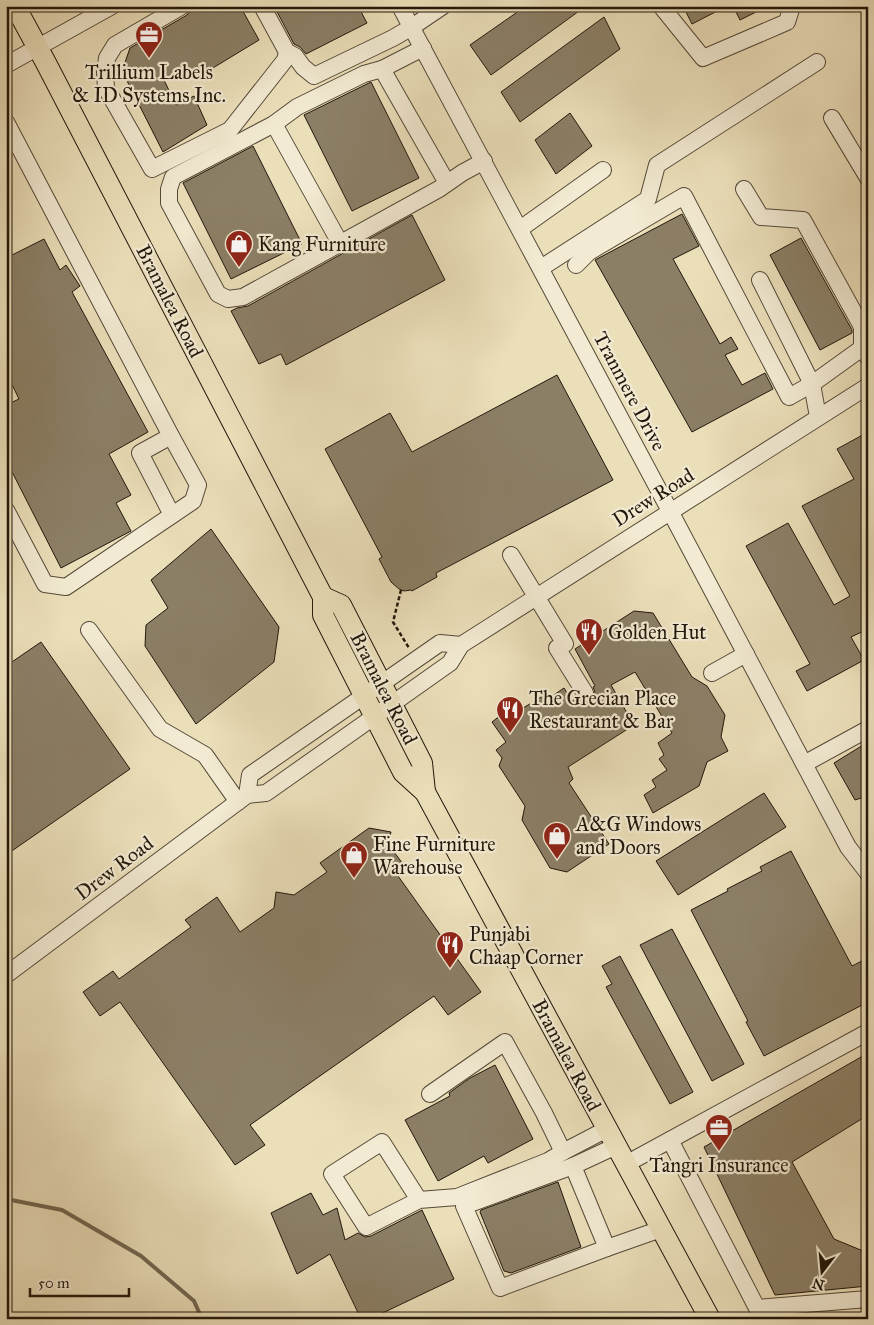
<svg xmlns="http://www.w3.org/2000/svg" width="874" height="1325" font-family="'IM FELL Great Primer',serif">
<rect width="100%" height="100%" fill="#ebdfba"/>
<filter id="stains"><feTurbulence type="fractalNoise" baseFrequency=".004" numOctaves="4"/><feColorMatrix values="0 0 0 0 .2 0 0 0 0 .09 0 0 0 0 .02 0 0 0 .5 -.17"/></filter>
<radialGradient id="worn" r=".72"><stop offset=".6" stop-color="#630" stop-opacity="0"/><stop offset="1" stop-color="#630" stop-opacity=".3"/></radialGradient>
<g fill="none" stroke-linecap="round" stroke-linejoin="round">
<polyline stroke="#726650" stroke-width="4" points="6,1199 62,1210 141,1256 194,1301 202,1319"/>
</g>
<g fill="#8b7f66" stroke="#22170b">
<polygon points="192,6 240,6 259,40 198,77 181,70 164,80 176,105 194,96 207,125 163,152 122,71 130,48 187,15 190,11"/>
<polygon points="274,6 358,6 367,23 306,54 300,47 294,44"/>
<polygon points="526,6 586,6 491,75 470,45"/>
<polygon points="683,6 727,6 692,24"/>
<polygon points="733,6 768,6 740,20"/>
<polygon points="604,17 620,49 520,122 501,92"/>
<polygon points="371,82 419,178 352,211 304,115"/>
<polygon points="570,113 592,146 556,174 535,140"/>
<polygon points="253,146 302,244 231,279 183,183"/>
<polygon points="682,214 699,246 673,259 720,344 731,337 738,349 725,355 742,385 765,373 773,389 692,432 595,260"/>
<polygon points="412,215 445,280 286,365 281,354 259,364 231,311 237,308 248,306"/>
<polygon points="801,238 852,330 852,333 820,350 770,255"/>
<polygon points="44,239 60,270 66,265 80,286 72,292 148,432 109,454 131,495 116,503 131,531 61,568 6,460 6,405 19,399 6,372 6,258"/>
<polygon points="557,375 613,480 436,573 437,577 412,591 411,590 404,591 399,589 391,582 379,559 382,557 325,449 390,413 412,452"/>
<polygon points="868,432 868,629 851,637 864,660 807,691 796,671 810,664 746,546 788,523 834,605 850,596 802,506 854,479 837,449"/>
<polygon points="211,529 279,627 274,662 196,724 145,646 146,625 168,608 151,580"/>
<polygon points="634,611 653,613 692,677 707,686 725,715 721,737 728,751 707,762 699,786 653,813 644,795 656,787 652,780 667,770 659,759 664,755 658,743 672,733 635,672 611,685 634,725 568,767 573,779 569,783 609,844 567,872 550,868 522,820 525,806 499,766 502,758 496,750 506,742 492,722 505,712 510,716 546,694 548,699 564,688 572,701 576,698 580,702 585,703 591,701 594,697 595,692 593,687 595,686 575,649"/>
<polygon points="41,642 130,769 6,855 6,666"/>
<polygon points="868,742 868,796 855,800 834,763"/>
<polygon points="764,793 786,827 678,895 656,861"/>
<polygon points="369,828 391,832 388,844 403,864 393,869 481,992 448,1015 434,996 250,1125 265,1145 235,1165 120,1002 100,1016 83,992 113,971 119,979 191,927 185,920 217,897 240,932 274,908 276,892 294,895 327,872 320,863"/>
<polygon points="791,851 852,966 868,958 868,1002 764,1056 746,1022 748,1021 691,910 728,891 727,889 762,871 760,867"/>
<polygon points="672,929 744,1064 712,1081 640,945"/>
<polygon points="620,956 693,1092 670,1104 606,987 612,984 602,966"/>
<polygon points="868,1053 868,1115 792,1162 834,1239 868,1253 868,1286 775,1295 704,1147"/>
<polygon points="495,1065 533,1139 488,1163 484,1156 438,1181 405,1120 450,1096 449,1093 470,1078"/>
<polygon points="558,1182 581,1247 511,1273 504,1271 480,1212 481,1210"/>
<polygon points="311,1193 323,1215 337,1208 345,1240 358,1233 365,1237 371,1236 422,1210 454,1279 370,1319 361,1319 330,1254 297,1274 271,1213"/>
</g>
<g fill="none" stroke-linecap="round" stroke-linejoin="round">
<defs>
<g id="minor">
<polyline points="182,6 115,45 107,58 105,72 106,88 152,169 230,130 285,60 287,52 262,6"/>
<polyline points="400,6 670,511 848,847 868,873"/>
<polyline points="661,6 703,58 787,22 792,6"/>
<polyline points="423,48 382,69 364,74 297,107 274,124 173,177 169,189 169,203 218,294 228,299 243,297 439,189 462,173 484,161"/>
<polyline points="287,52 295,56 303,67 314,76 393,38 412,27 443,6"/>
<polyline points="6,65 112,6"/>
<polyline points="382,69 447,183"/>
<polyline points="832,118 868,178"/>
<polyline points="6,122 171,436 198,485 193,501 66,587 45,584 6,510"/>
<polyline points="274,124 340,243"/>
<polyline points="744,189 761,217 803,220 862,327 862,348 868,357"/>
<polyline points="520,229 603,170"/>
<polyline points="576,265 589,252 684,196 789,397 812,384 818,417"/>
<polyline points="541,268 648,199 657,165 817,62"/>
<polyline points="760,280 812,384 862,348"/>
<polyline points="171,436 140,453 172,515"/>
<polyline points="511,555 565,644"/>
<polyline points="89,630 160,729 205,755 238,802"/>
<polyline points="557,648 585,693"/>
<polyline points="712,673 746,654"/>
<polyline points="804,764 868,729"/>
<polyline points="247,795 250,775 440,643 461,645"/>
<polyline points="6,975 247,795 266,793 450,663 461,645 868,386"/>
<polyline points="430,1094 505,1042 544,1113 563,1152 607,1129"/>
<polyline points="670,1140 757,1308 868,1299"/>
<polyline points="616,1146 573,1166 607,1248 661,1229"/>
<polyline points="626,1164 868,1032"/>
<polyline points="573,1166 464,1206 500,1288 607,1248"/>
<polyline points="419,1200 382,1142 332,1174 366,1227 419,1200 457,1197 548,1161 563,1152"/>
</g>
<g id="major">
<polyline points="15,6 46,63 323,597 323,615 403,772 425,792 710,1319"/>
<polyline points="323,597 341,605 422,763 425,792"/>
</g>
</defs>
<use href="#minor" stroke="#544937" stroke-width="18"/>
<use href="#major" stroke="#22170b" stroke-width="22"/>
<polyline stroke="#22170b" stroke-width="2.5" stroke-dasharray="4 2.5" stroke-linecap="butt" points="401,590 393,622 409,648"/>
<use href="#minor" stroke="#f2ead2" stroke-width="16"/>
<use href="#major" stroke="#ebdfba" stroke-width="20"/>
</g>
<defs>
<symbol id="office-pin" viewBox="-11 -11 22 30"><path d="M0 17L-7.5 6A9.5 9.5 0 1 1 7.5 6Z" fill="#8f2418" stroke="#f2ead2"/><path d="M-6-3h4V-5.5h4V-3h4V5H-6ZM-1-4.5V-3h2v-1.5ZM-6 0V1H6V0Z" fill="#fff"/></symbol>
<symbol id="shop-pin" viewBox="-11 -11 22 30"><path d="M0 17L-7.5 6A9.5 9.5 0 1 1 7.5 6Z" fill="#8f2418" stroke="#f2ead2"/><path d="M-5-2.5h2.3a2.7 3.5 0 0 1 5.4 0H5L5.5 6h-11ZM-1.5-2.5h3a1.5 2.3 0 0 0-3 0Z" fill="#fff"/></symbol>
<symbol id="restaurant-pin" viewBox="-11 -11 22 30"><path d="M0 17L-7.5 6A9.5 9.5 0 1 1 7.5 6Z" fill="#8f2418" stroke="#f2ead2"/><path d="M-5-6h1v4h1v-4h1v4h1v-4h1v5L-1.5 .5V6h-2V.5L-5-1ZM5-6V6H3V1.5H1.5Q1.5-4 5-6Z" fill="#fff"/></symbol>
</defs>
<g fill-rule="evenodd">
<use href="#office-pin" x="133" y="19" width="32" height="43"/>
<use href="#shop-pin" x="223" y="228" width="32" height="43"/>
<use href="#restaurant-pin" x="573" y="616" width="32" height="43"/>
<use href="#restaurant-pin" x="494" y="694" width="32" height="43"/>
<use href="#shop-pin" x="541" y="820" width="32" height="43"/>
<use href="#shop-pin" x="338" y="839" width="32" height="43"/>
<use href="#restaurant-pin" x="434" y="929" width="32" height="43"/>
<use href="#office-pin" x="703" y="1112" width="32" height="43"/>
</g>
<g text-anchor="middle" stroke-width="4.5" stroke-linejoin="round" paint-order="stroke">
<g font-size="20" fill="#22170b" stroke="#f2ead2" text-anchor="start">
<text x="149" y="79" text-anchor="middle">Trillium Labels<tspan x="149" dy="23">&amp; ID Systems Inc.</tspan></text>
<text x="258" y="251">Kang Furniture</text>
<text x="608" y="639">Golden Hut</text>
<text x="529" y="705">The Grecian Place<tspan x="529" dy="23">Restaurant &amp; Bar</tspan></text>
<text x="576" y="831">A&amp;G Windows<tspan x="576" dy="23">and Doors</tspan></text>
<text x="373" y="851">Fine Furniture<tspan x="373" dy="23">Warehouse</tspan></text>
<text x="469" y="941">Punjabi<tspan x="469" dy="23">Chaap Corner</tspan></text>
<text x="719" y="1172" text-anchor="middle">Tangri Insurance</text>
</g>
<g font-size="20" fill="#22170b" stroke="#f2ead2">
<text transform="translate(170 301) rotate(63)" y="7">Bramalea Road</text>
<text transform="translate(630 391) rotate(62)" y="7">Tranmere Drive</text>
<text transform="translate(653 497) rotate(-32)" y="7">Drew Road</text>
<text transform="translate(384 688) rotate(63)" y="7">Bramalea Road</text>
<text transform="translate(114 868) rotate(-37)" y="7">Drew Road</text>
<text transform="translate(567 1055) rotate(62)" y="7">Bramalea Road</text>
</g>
</g>
<rect width="874" height="1325" fill="none" stroke="#ebdfba" stroke-width="25"/>
<rect x="8" y="8" width="859" height="1310" fill="none" stroke="#22170b" stroke-width="2.5"/>
<rect x="12" y="12" width="849" height="1300" fill="none" stroke="#22170b"/>
<g transform="translate(822 1272) rotate(196)" stroke="#f2ead2" stroke-width="4" paint-order="stroke">
<path d="M0-4L9 19L0 12L-9 19Z" fill="#22170b"/>
<text y="-8" font-size="14" font-weight="bold" text-anchor="middle" fill="#22170b">N</text>
</g>
<path d="M30 1288v8h99v-8" fill="none" stroke="#22170b" stroke-width="2.5"/>
<text x="38" y="1288" font-size="15" fill="#22170b" stroke="#f2ead2" stroke-width="4" paint-order="stroke">50 m</text>
<rect width="100%" height="100%" filter="url(#stains)"/>
<rect width="100%" height="100%" fill="url(#worn)"/>
</svg>
